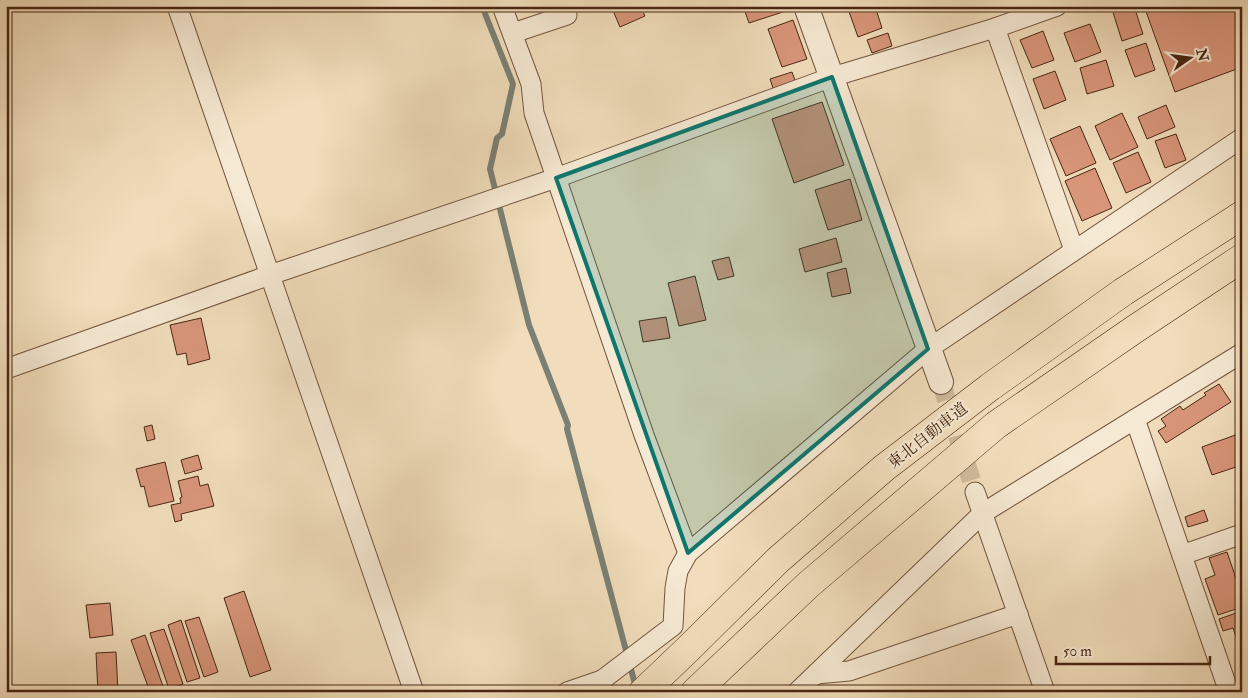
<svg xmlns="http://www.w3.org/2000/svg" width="1248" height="698" font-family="'IM FELL Double Pica','Noto Serif JP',serif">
<rect width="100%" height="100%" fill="#f1ddbb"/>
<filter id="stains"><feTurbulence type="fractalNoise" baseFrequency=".004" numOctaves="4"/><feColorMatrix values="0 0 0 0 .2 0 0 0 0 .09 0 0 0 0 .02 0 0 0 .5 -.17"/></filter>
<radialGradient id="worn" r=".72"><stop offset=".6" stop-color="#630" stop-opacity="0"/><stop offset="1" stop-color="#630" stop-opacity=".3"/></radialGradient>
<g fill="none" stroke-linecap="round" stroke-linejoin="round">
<polyline stroke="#7b8075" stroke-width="6" points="482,6 513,84 502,134 497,138 490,169 529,325 568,425 567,429 636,688"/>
</g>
<g fill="#d9967b" stroke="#492713">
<polygon points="611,6 640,6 645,16 620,27"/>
<polygon points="743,6 784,6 786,11 749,23"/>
<polygon points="847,6 875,6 882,28 858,37"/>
<polygon points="1111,6 1134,6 1143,34 1122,41"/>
<polygon points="1144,6 1242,6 1242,67 1175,92"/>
<polygon points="793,20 807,59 782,67 768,29"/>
<polygon points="1090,24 1101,52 1075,62 1064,33"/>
<polygon points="1043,31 1054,60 1032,68 1020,40"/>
<polygon points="888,33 892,46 872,53 867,40"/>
<polygon points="1146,43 1155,70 1135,77 1125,50"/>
<polygon points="1106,60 1114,86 1087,94 1080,68"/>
<polygon points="1055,71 1066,100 1044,109 1033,79"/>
<polygon points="792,72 796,83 774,91 770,79"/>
<polygon points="822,102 844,165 794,183 772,119"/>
<polygon points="1166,105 1175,127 1147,139 1138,117"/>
<polygon points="1122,113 1138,147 1110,160 1095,126"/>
<polygon points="1080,126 1096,163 1066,176 1050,139"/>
<polygon points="1176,134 1186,160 1165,168 1155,141"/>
<polygon points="1138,152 1151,182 1126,193 1113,163"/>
<polygon points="1095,168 1112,208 1082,221 1065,181"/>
<polygon points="850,179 862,220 828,230 815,190"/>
<polygon points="836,238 842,262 805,272 799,249"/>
<polygon points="729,257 734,276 718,280 712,261"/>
<polygon points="846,268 851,293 832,297 827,273"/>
<polygon points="695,276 706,320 679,326 668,283"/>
<polygon points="666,317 670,338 643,342 639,321"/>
<polygon points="201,318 210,359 188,365 186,353 177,355 170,325"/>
<polygon points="1219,384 1231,402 1166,443 1158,431 1166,426 1161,419 1180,406 1183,410 1206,395 1204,393"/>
<polygon points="152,425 155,439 147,441 144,427"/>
<polygon points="1242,427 1242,465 1212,475 1202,447 1241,433 1240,428"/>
<polygon points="198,455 202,469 185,474 181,460"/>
<polygon points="165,462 174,501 149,507 144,486 141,487 136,469"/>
<polygon points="198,476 200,486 208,484 214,506 181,514 182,520 175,522 171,505 181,503 180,498 182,497 178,481"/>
<polygon points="1204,510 1208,521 1188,527 1185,517"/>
<polygon points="1227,552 1242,596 1242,607 1218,615 1205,579 1215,575 1209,558"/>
<polygon points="1242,560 1242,574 1238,562"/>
<polygon points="244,591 271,670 250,677 224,598"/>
<polygon points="110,603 113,635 90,638 86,605"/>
<polygon points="1242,611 1242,654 1233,628 1223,631 1219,619"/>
<polygon points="199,617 218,672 204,677 185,621"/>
<polygon points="181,620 200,678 187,682 168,625"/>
<polygon points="164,629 183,684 169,689 150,633"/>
<polygon points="145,635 165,692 150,692 131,640"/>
<polygon points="116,652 118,692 98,692 96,653"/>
</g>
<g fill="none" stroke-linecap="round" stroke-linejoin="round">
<polyline stroke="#cfb999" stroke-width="19" stroke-dasharray="19 9" stroke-linecap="butt" points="941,382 975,492"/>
<defs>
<g id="minor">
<polyline points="177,6 414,692"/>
<polyline points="502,6 531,84 534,113 644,435 688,553"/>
<polyline points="995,28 1074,250"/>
<polyline points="513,33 567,15"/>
<polyline points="6,369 270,275 556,178 832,77 995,28 1057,6"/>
<polyline points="1135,419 1229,692"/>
<polyline points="975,492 1045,692"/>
<polyline points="1182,555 1242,534"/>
<polyline points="816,674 849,671 1018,614"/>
<polyline points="602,680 673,626 675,588 678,571 688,553 928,349 1242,138"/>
<polyline points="567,692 602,680 601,691"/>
<polyline points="797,692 983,513 1242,353"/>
</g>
<polyline id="tertiary" points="806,6 941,382"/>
<g id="motorway">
<polyline points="643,692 687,650 778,560 884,468 990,387 1123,292 1242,215"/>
<polyline points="695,692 808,585 996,425 1135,329 1242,258"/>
</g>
</defs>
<use href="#minor" stroke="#73543d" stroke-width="21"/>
<use href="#tertiary" stroke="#73543d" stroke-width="26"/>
<use href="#motorway" stroke="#492713" stroke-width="29"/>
<use href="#minor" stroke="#f6e9d3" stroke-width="19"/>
<use href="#tertiary" stroke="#f6e9d3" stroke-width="24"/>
<use href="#motorway" stroke="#f1ddbb" stroke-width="28"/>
</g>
<path fill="#0f766e" fill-opacity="0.2" stroke="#0f766e" stroke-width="4" stroke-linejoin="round" d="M832 77 928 349 688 553 556 178Z"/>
<g text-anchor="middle" stroke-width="4.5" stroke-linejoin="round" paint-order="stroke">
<g font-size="16" fill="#492713" stroke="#f6e9d3">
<text transform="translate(927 435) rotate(-38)" y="6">東北自動車道</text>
</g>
</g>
<rect width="1248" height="698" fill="none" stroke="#f1ddbb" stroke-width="25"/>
<rect x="8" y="8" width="1233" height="683" fill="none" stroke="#492713" stroke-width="2.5"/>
<rect x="12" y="12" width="1223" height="673" fill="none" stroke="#492713"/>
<g transform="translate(1190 58) rotate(76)" stroke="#f6e9d3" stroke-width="4" paint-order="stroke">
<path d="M0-4L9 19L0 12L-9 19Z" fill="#492713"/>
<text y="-8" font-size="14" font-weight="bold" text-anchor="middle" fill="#492713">N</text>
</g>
<path d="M1056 656v8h154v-8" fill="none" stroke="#492713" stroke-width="2.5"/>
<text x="1063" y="656" font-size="15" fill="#492713" stroke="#f6e9d3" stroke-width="4" paint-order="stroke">50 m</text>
<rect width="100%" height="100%" filter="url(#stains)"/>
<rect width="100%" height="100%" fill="url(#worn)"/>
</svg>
